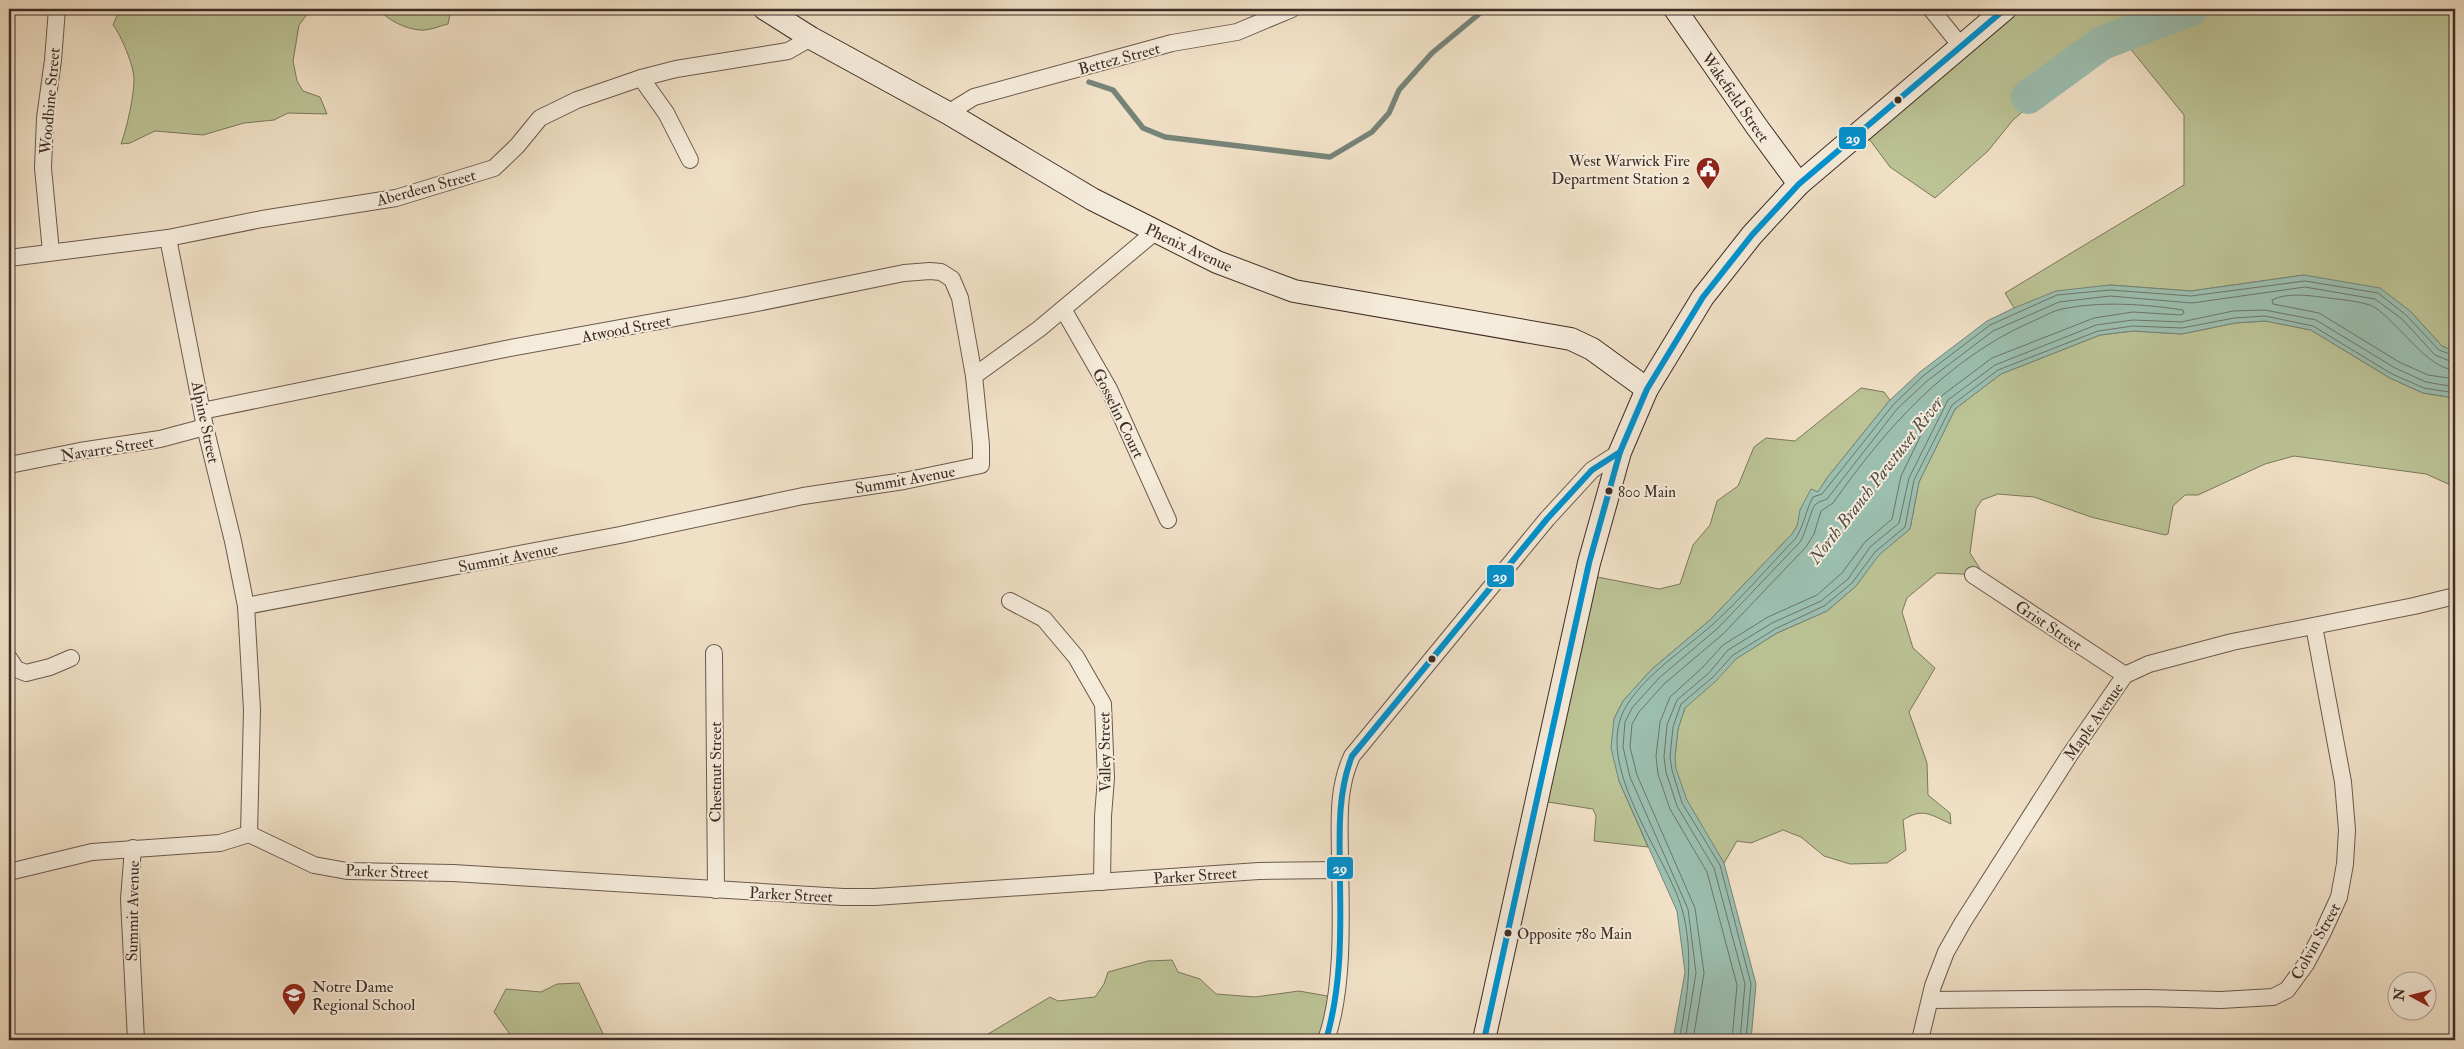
<svg xmlns="http://www.w3.org/2000/svg" width="2464" height="1049" font-family="'IM FELL Double Pica',serif">
<rect width="100%" height="100%" fill="#f0e0c6"/>
<filter id="stains"><feTurbulence type="fractalNoise" baseFrequency=".004" numOctaves="4"/><feColorMatrix values="0 0 0 0 .2 0 0 0 0 .09 0 0 0 0 .02 0 0 0 .5 -.17"/></filter>
<radialGradient id="worn" r=".72"><stop offset=".6" stop-color="#630" stop-opacity="0"/><stop offset="1" stop-color="#630" stop-opacity=".3"/></radialGradient>
<g fill="#bbc294" stroke="#7c775d">
<path d="M120 9H311L299 25 293 61 297 81 303 91 320 97 327 114 288 113 274 120 244 123 203 135 155 131 130 143 121 144C127 127 134 97 134 79 134 66 121 35 113 25Z"/>
<path d="M378 9H451L448 24C440 26 428 31 420 30 405 29 388 20 378 9Z"/>
<polygon points="2003,9 2455,9 2455,352 2442,346 2410,311 2304,275 2191,291 2110,285 2014,308 2005,293 2184,185 2184,115 2129,47 2113,48 2053,85 2013,120 1988,151 1935,198 1890,167 1861,128"/>
<path d="M2266 321 2311 330 2390 378 2423 393 2455 398V487L2426 474 2294 456 2265 464 2198 495H2185L2173 506 2168 534 2165 535 2091 517 2034 497 1998 494 1982 500 1976 509 1970 553 1984 575 1937 573 1907 598 1902 612 1913 648 1935 668 1909 712 1927 763 1928 795 1950 813 1951 824C1931 815 1923 807 1903 820L1906 850 1887 863 1850 864 1824 856 1801 837 1783 830 1751 843 1737 841 1724 863 1683 795 1674 764 1678 729 1688 699 1722 667 1777 633 1827 611 1856 586 1878 555 1910 529 1919 482 1955 409 2001 374 2100 335 2133 331 2182 334 2235 323Z"/>
<polygon points="1861,388 1884,392 1890,400 1827,478 1792,534 1710,620 1651,670 1623,701 1614,719 1619,781 1648,847 1594,841 1596,816 1593,809 1535,800 1587,575 1659,589 1680,584 1693,545 1710,525 1717,501 1738,486 1754,447 1766,438 1795,441"/>
<polygon points="1172,960 1178,972 1200,979 1216,994 1255,997 1299,991 1333,997 1325,1040 978,1040 1050,997 1058,1001 1095,997 1104,984 1108,972 1148,961"/>
<polygon points="579,983 605,1038 616,1040 514,1040 494,1012 506,989 541,992 557,984"/>
</g>
<polygon fill="#9bbeaf" stroke="#768478" points="2304,275 2380,288 2410,311 2442,346 2455,352 2455,398 2423,393 2390,378 2311,330 2265,321 2235,323 2182,334 2133,331 2100,335 2001,374 1955,409 1919,482 1910,529 1879,555 1856,586 1827,611 1777,633 1736,659 1716,681 1685,708 1678,729 1675,757 1676,769 1687,800 1724,863 1756,984 1751,1040 1673,1040 1685,972 1677,911 1619,781 1611,748 1614,719 1623,701 1651,670 1710,620 1792,534 1797,526 1800,510 1811,489 1818,492 1827,478 1889,401 1920,372 1987,321 2014,308 2056,291 2110,285 2191,291"/>
<g fill="none" stroke-linecap="round" stroke-linejoin="round">
<g stroke="#6c756a" stroke-width="1">
<path d="M2455 370C2427 369 2399 323 2374 307 2364 301 2334 299 2321 297 2306 295 2285 293 2272 300L2273 304 2319 313 2399 362 2428 375 2455 379"/>
<path d="M1679 1040C1688 998 1694 952 1682 909 1666 854 1590 762 1627 705 1646 674 1685 649 1712 625 1742 598 1768 567 1796 538 1804 525 1806 510 1813 497L1822 494 1893 405 1923 376 1990 325 2057 295 2110 290 2191 296 2305 281 2378 293 2406 315 2439 350 2455 356"/>
<path d="M1685 1040 1696 973 1688 909 1630 777 1623 747 1625 722 1632 708 1659 678 1718 628 1800 542C1806 533 1811 508 1816 504 1819 501 1824 501 1827 499L1897 409 1927 381 1993 331 2059 302 2110 296 2192 303 2305 287 2375 299 2402 319 2435 355 2455 363"/>
<path d="M1693 1040 1704 973 1695 908 1637 775 1630 747 1632 724 1639 712 1664 684 1723 634 1806 547 1814 534 1821 511 1833 503C1885 429 1947 359 2031 322 2041 318 2052 311 2062 309 2101 301 2144 304 2183 310L2184 313 2181 315 2133 312 2094 318 1992 358 1944 394 1938 400 1901 476 1892 519 1865 542 1842 573 1817 595 1768 617 1723 645 1703 667 1670 697 1660 722 1656 756 1658 774 1670 809 1707 872 1737 985 1732 1040"/>
<polyline points="1740,1040 1745,984 1714,868 1677,806 1666,772 1664,757 1667,725 1677,700 1709,673 1728,650 1772,623 1821,601 1848,579 1870,547 1899,523 1909,478 1948,400 1995,365 2096,325 2133,320 2181,322 2233,311 2265,310 2316,320 2395,368 2426,382 2455,387"/>
<polyline points="1746,1040 1751,984 1720,865 1682,803 1672,770 1670,757 1673,727 1681,704 1713,677 1733,655 1775,629 1824,606 1852,583 1875,552 1905,527 1914,480 1952,405 1998,370 2098,331 2133,326 2182,328 2234,318 2265,316 2313,326 2392,374 2424,388 2455,393"/>
</g>
<polyline stroke="#768478" stroke-width="5.5" points="1089,82 1113,90 1143,128 1165,137 1330,157 1372,132 1389,113 1399,90 1432,53 1485,9"/>
<polyline stroke="#9bbeaf" stroke-width="34" points="2028,97 2102,43 2191,9"/>
<defs>
<g id="street">
<polyline points="1931,9 1961,46"/>
<polyline points="641,78 666,113 690,160"/>
<polyline points="948,113 974,97 1172,43 1237,32 1292,9"/>
<polyline points="168,238 205,427 233,541 246,606 252,710 249,834"/>
<polyline points="51,252 43,168 45,118 53,60 57,9"/>
<polyline points="9,258 168,238 262,219 396,198 494,168 517,146 540,118 577,100 641,78 676,69 788,51 811,38"/>
<polyline points="1063,309 1109,389 1168,520"/>
<polyline points="202,411 505,349 747,305 904,273 930,271 941,272 952,279 960,298 974,376"/>
<polyline points="9,465 80,451 160,439 205,427"/>
<polyline points="1973,575 2125,675"/>
<polyline points="1010,601 1044,619 1076,657 1103,704 1106,778 1103,816 1102,882"/>
<polyline points="246,606 620,535 803,496 904,481 981,465 981,445 974,376 1039,329 1156,231"/>
<polyline points="714,653 716,890"/>
<polyline points="9,658 16,669 26,673 50,667 71,658"/>
<polyline points="249,834 314,865 347,871 453,873 843,897 875,897 1259,871 1340,870"/>
<polyline points="133,848 129,899 136,1040"/>
<polyline points="9,872 92,852 220,843 249,834"/>
<polyline points="1931,1000 2147,998 2221,1000 2273,997 2287,990 2306,964 2323,932 2339,897 2345,864 2347,830 2343,782 2314,626"/>
<path d="M1326 1040C1344 990 1341 915 1340 862 1340 824 1336 791 1352 756L1547 519 1592 470 1620 452"/>
<polyline points="1920,1040 1933,986 1946,952 1963,922 2069,756 2125,675 2149,664 2232,642 2414,606 2455,596"/>
</g>
<g id="secondary">
<polyline points="765,9 811,38 948,113 1092,199 1217,262 1294,291 1571,339 1592,349 1647,389"/>
<polyline points="1675,9 1757,127 1799,184"/>
<polyline points="1484,1040 1589,563 1620,452 1647,389 1703,297 1752,235 1799,184 2005,9"/>
</g>
</defs>
<use href="#street" stroke="#6a594e" stroke-width="18"/>
<use href="#secondary" stroke="#3e2c26" stroke-width="24"/>
<use href="#street" stroke="#f5ebda" stroke-width="16"/>
<use href="#secondary" stroke="#f5ebda" stroke-width="22"/>
<defs>
<g id="bus-1">
<path d="M1326 1040C1341 989 1341 937 1340 884 1340 841 1336 797 1352 756L1547 519 1592 470 1620 452"/>
<polyline points="1484,1040 1589,563 1620,452 1647,389 1703,297 1752,235 1799,184 2005,9"/>
</g>
</defs>
<use href="#bus-1" stroke="#f5ebda" stroke-width="10"/>
<use href="#bus-1" stroke="#0092d0" stroke-width="6"/>
</g>
<defs>
<symbol id="civic-pin" viewBox="-11 -11 22 30"><path d="M0 17L-7.5 6A9.5 9.5 0 1 1 7.5 6Z" fill="#8f2418" stroke="#f5ebda"/><path d="M-.6-6.5H3V-4.5H.6V-3L4-1V1h2V6H-6V1h2V-1L-.6-3ZM-1.2 2.5V6h2.4V2.5Z" fill="#fff"/></symbol>
<symbol id="school-pin" viewBox="-11 -11 22 30"><path d="M0 17L-7.5 6A9.5 9.5 0 1 1 7.5 6Z" fill="#8f2418" stroke="#f5ebda"/><path d="M0-5L7-2L0 1L-7-2ZM-4 1L0 2.5L4 1V4Q0 6-4 4Z" fill="#fff"/></symbol>
</defs>
<g fill-rule="evenodd">
<use href="#civic-pin" x="1694" y="155" width="28" height="38"/>
<use href="#school-pin" x="280" y="981" width="28" height="38"/>
</g>
<g fill="#3e2c26" stroke="#f5ebda" stroke-width="2">
<circle cx="1898" cy="100" r="4.5"/>
<circle cx="1609" cy="491" r="4.5"/>
<circle cx="1432" cy="659" r="4.5"/>
<circle cx="1508" cy="933" r="4.5"/>
</g>
<g text-anchor="middle" stroke-width="4" stroke-linejoin="round" paint-order="stroke">
<g font-size="15" fill="#3e2c26" stroke="#f5ebda" text-anchor="start">
<text x="1618" y="497">800 Main</text>
<text x="1517" y="939">Opposite 780 Main</text>
</g>
<g font-size="16" fill="#3e2c26" stroke="#f5ebda">
<text transform="translate(1119 58) rotate(-15)" y="6">Bettez Street</text>
<text transform="translate(1736 97) rotate(55)" y="6">Wakefield Street</text>
<text transform="translate(49 101) rotate(-85)" y="6">Woodbine Street</text>
<text transform="translate(426 187) rotate(-15)" y="6">Aberdeen Street</text>
<text transform="translate(1189 247) rotate(25)" y="6">Phenix Avenue</text>
<text transform="translate(626 328) rotate(-11)" y="6">Atwood Street</text>
<text transform="translate(1119 413) rotate(64)" y="6">Gosselin Court</text>
<text transform="translate(206 422) rotate(78)" y="6">Alpine Street</text>
<text transform="translate(107 448) rotate(-9)" y="6">Navarre Street</text>
<text transform="translate(905 479) rotate(-10)" y="6">Summit Avenue</text>
<text transform="translate(508 557) rotate(-11)" y="6">Summit Avenue</text>
<text transform="translate(2049 625) rotate(34)" y="6">Grist Street</text>
<text transform="translate(2093 721) rotate(-55)" y="6">Maple Avenue</text>
<text transform="translate(1104 752) rotate(-91)" y="6">Valley Street</text>
<text transform="translate(715 772) rotate(-90)" y="6">Chestnut Street</text>
<text transform="translate(387 871) rotate(2)" y="6">Parker Street</text>
<text transform="translate(1195 875) rotate(-4)" y="6">Parker Street</text>
<text transform="translate(791 894) rotate(3)" y="6">Parker Street</text>
<text transform="translate(132 911) rotate(-89)" y="6">Summit Avenue</text>
<text transform="translate(2315 941) rotate(-61)" y="6">Colvin Street</text>
</g>
<g font-size="16" fill="#3e2c26" stroke="#f5ebda" text-anchor="end">
<text x="1690" y="166">West Warwick Fire<tspan x="1690" dy="18">Department Station 2</tspan></text>
<text x="312" y="992" text-anchor="start">Notre Dame<tspan x="312" dy="18">Regional School</tspan></text>
</g>
<g font-size="18" font-style="italic" fill="#555048" stroke="#f5ebda">
<text transform="translate(1876 480) rotate(-52)" y="6">North Branch Pawtuxet River</text>
</g>
</g>
<g stroke="#f5ebda" stroke-width="2">
<rect x="1838" y="126" width="29" height="24" rx="5" fill="#0092d0"/>
<rect x="1486" y="564" width="29" height="24" rx="5" fill="#0092d0"/>
<rect x="1326" y="856" width="28" height="24" rx="5" fill="#0092d0"/>
</g>
<g font-size="14" text-anchor="middle" font-weight="bold" fill="#fff">
<text x="1853" y="143">29</text>
<text x="1500" y="581">29</text>
<text x="1340" y="873">29</text>
</g>
<rect width="2464" height="1049" fill="none" stroke="#f0e0c6" stroke-width="30"/>
<rect x="10" y="10" width="2444" height="1029" fill="none" stroke="#3e2c26" stroke-width="2.5"/>
<rect x="15" y="15" width="2434" height="1019" fill="none" stroke="#3e2c26"/>
<g transform="translate(2412 996) rotate(277)"><circle r="24" fill="#f5ebda" stroke="#ac9f92"/>
<path d="M0-4L9 19L0 12L-9 19Z" fill="#8f2418"/>
<text y="-8" font-size="14" font-weight="bold" text-anchor="middle" fill="#3e2c26">N</text>
</g>
<rect width="100%" height="100%" filter="url(#stains)"/>
<rect width="100%" height="100%" fill="url(#worn)"/>
</svg>
